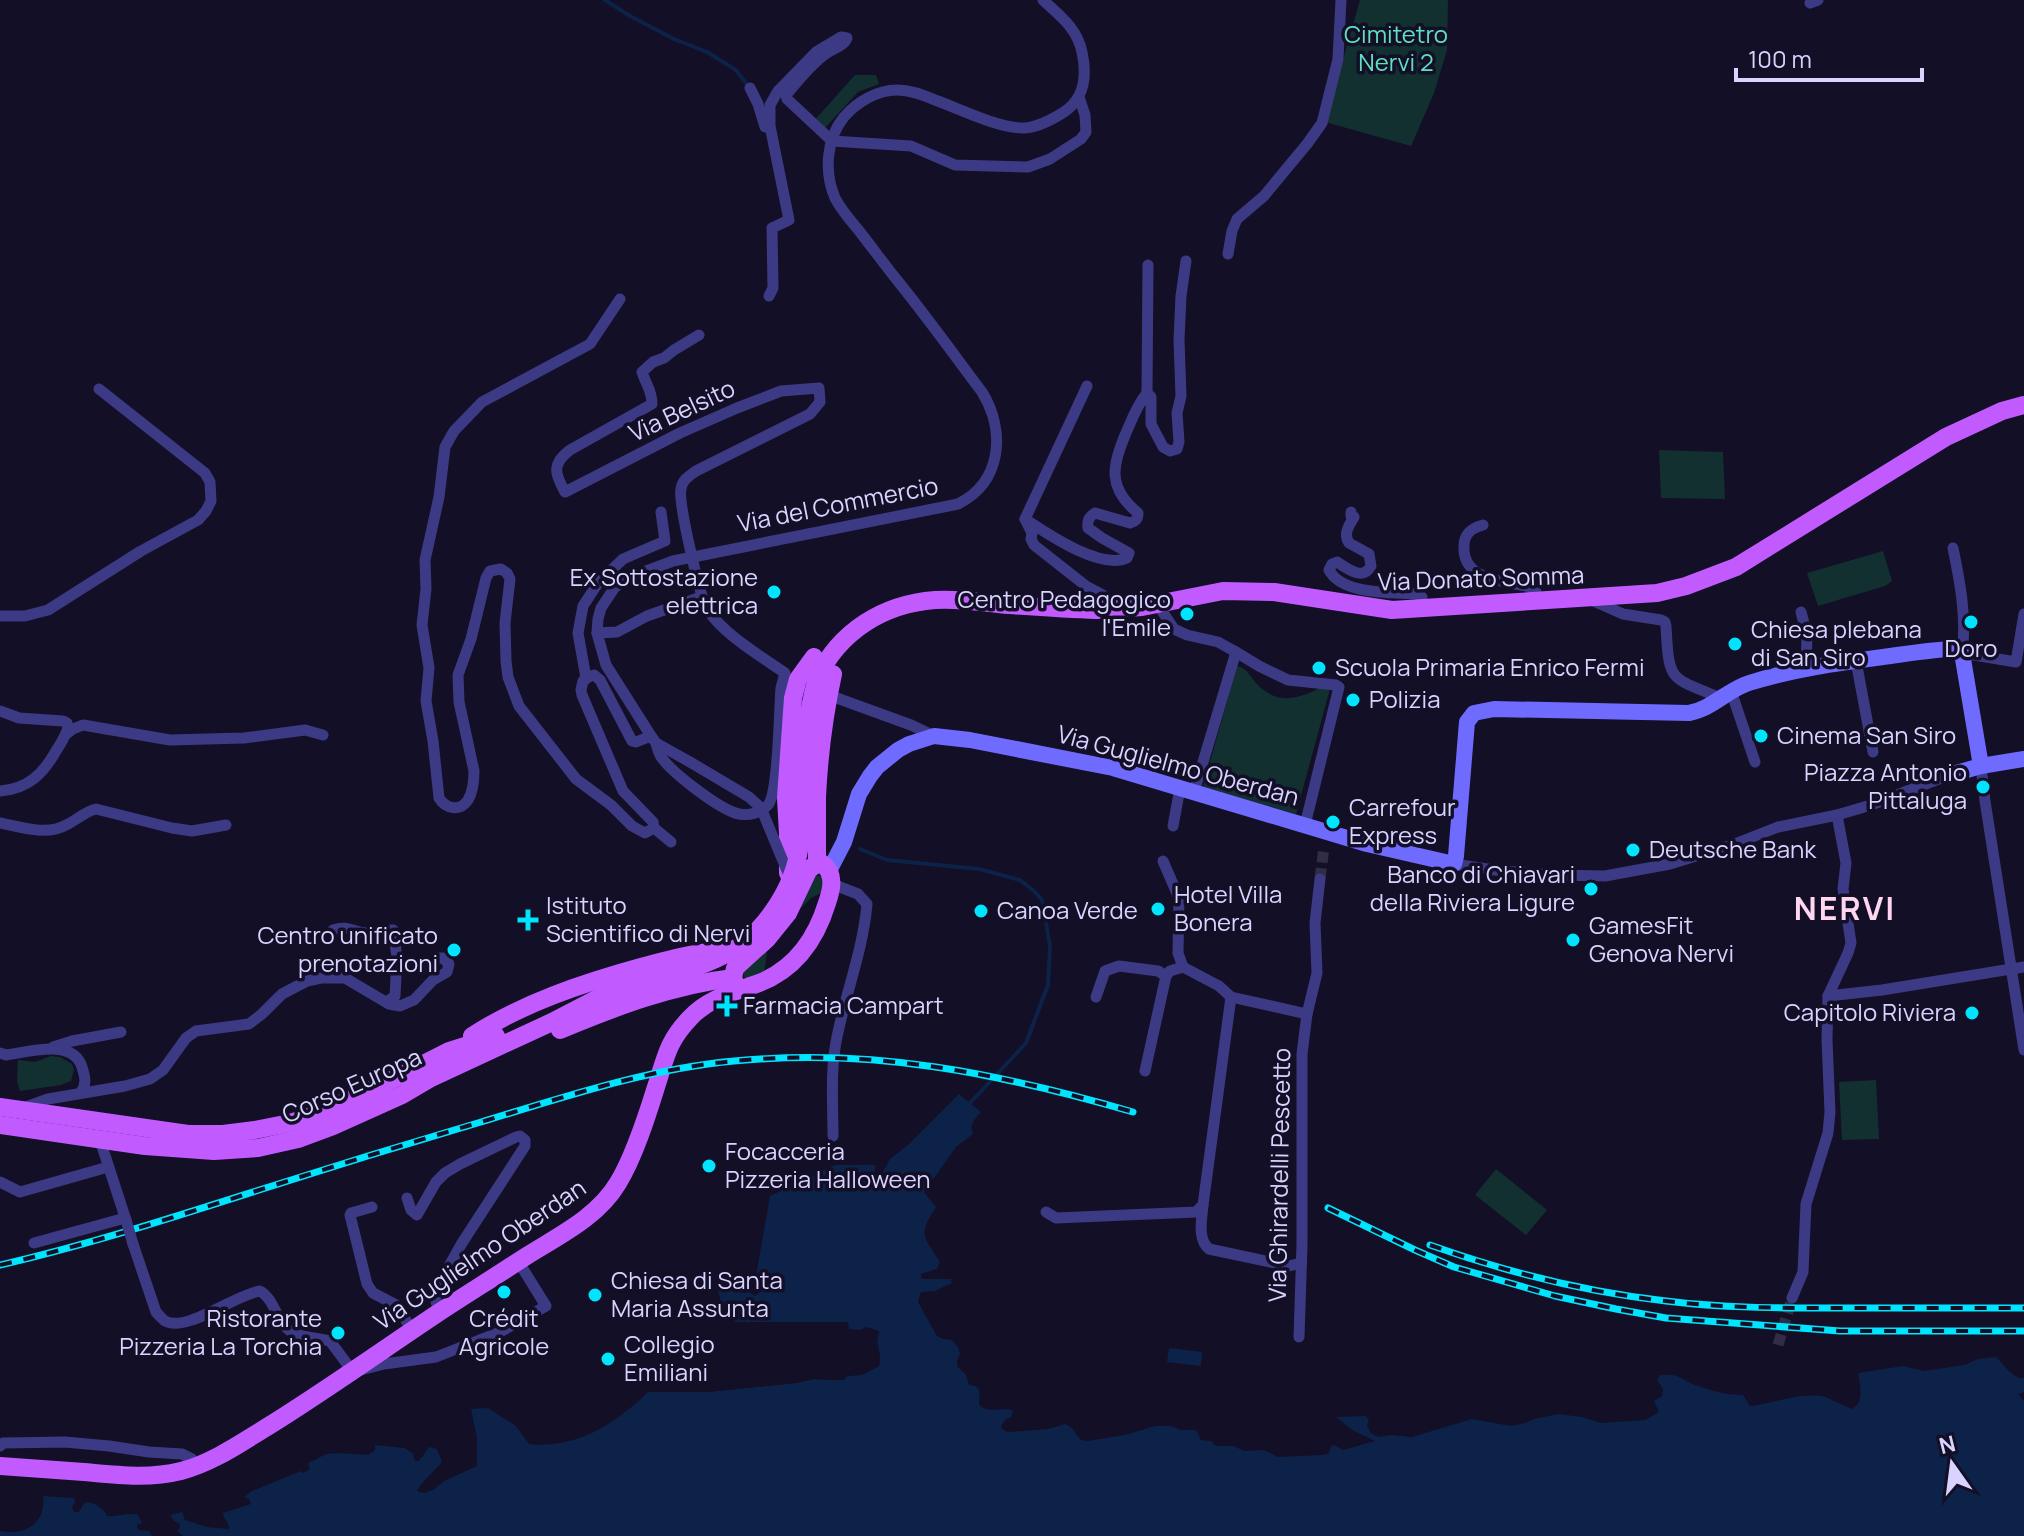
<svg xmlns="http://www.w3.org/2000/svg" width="2024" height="1536" font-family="Manrope,sans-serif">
<rect width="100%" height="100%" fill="#130f26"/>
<g fill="#12302f">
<polygon points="1360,0 1448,0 1447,50 1434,93 1411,146 1325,122"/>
<polygon points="855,75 876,75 879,84 858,92 824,129 813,122"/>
<polygon points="1659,450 1723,452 1725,499 1661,498"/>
<polygon points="1883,551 1892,581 1885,586 1818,606 1807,573"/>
<path d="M1237 666C1248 669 1249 675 1256 683 1277 706 1298 699 1322 687L1330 689 1296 814 1203 787Z"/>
<polygon points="816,875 822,877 823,892 811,898 797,912"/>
<polygon points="768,946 764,973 750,980 745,978 741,968"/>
<polygon points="51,1056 60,1057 72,1064 74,1070 71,1081 61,1085 20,1091 17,1081 18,1060 35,1062"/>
<polygon points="1876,1080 1879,1139 1842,1140 1839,1082"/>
<polygon points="1496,1169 1547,1210 1526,1235 1475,1195"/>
</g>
<g fill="#0c2248">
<path d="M959 1094 981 1112C974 1120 969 1124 973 1134L956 1147 924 1192 936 1207C918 1235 923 1236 940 1262L937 1269 921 1274V1278L924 1279H951L952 1283 935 1291 921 1292 918 1302 937 1336 943 1339 952 1340 958 1347 960 1354 957 1360V1366L966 1375 969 1385C983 1386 979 1394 979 1404 988 1415 1001 1406 1013 1411L1011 1417 1005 1420 1001 1426 1002 1429 1008 1432 1048 1429 1065 1424 1071 1427 1081 1440 1087 1441 1125 1435 1155 1426H1171L1181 1430H1194L1197 1431 1201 1440 1211 1441 1216 1446H1233L1245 1451 1264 1450 1278 1457 1322 1455 1329 1453 1331 1446 1334 1445 1343 1450 1375 1441 1352 1430 1336 1417 1366 1416 1369 1421 1367 1425 1370 1432 1378 1437 1392 1435 1412 1437 1472 1419 1511 1426 1525 1423 1534 1419 1558 1414 1582 1417 1601 1423 1645 1420 1659 1412 1654 1401 1662 1396 1663 1389 1657 1380 1660 1375C1682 1373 1680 1380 1698 1386 1713 1391 1726 1395 1743 1395L1750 1406C1774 1404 1797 1392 1822 1396 1827 1397 1844 1406 1852 1409 1865 1402 1860 1385 1858 1373L1903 1366 1924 1371 1964 1365 1978 1359 1996 1357C2004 1365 2013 1379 2024 1378V1392L2018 1394 2024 1401V1536H183L177 1531 180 1527V1524L174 1521 170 1515 182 1512 185 1520 207 1527 229 1529C229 1522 223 1519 223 1513L251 1504 249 1499 244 1497 252 1491 301 1471 303 1473 310 1469 308 1464 309 1462C317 1461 319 1456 327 1454 334 1452 360 1454 368 1455L375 1450V1445L405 1448 414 1454 413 1455 415 1461H419L429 1447 437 1449 442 1462C434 1472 422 1481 417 1491L424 1493 433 1490 444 1481 477 1466V1438L471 1409 488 1408 516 1426 529 1444C577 1449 615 1424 648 1392H707L795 1383 814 1379 838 1380 847 1376 864 1374 879 1366C881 1356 877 1350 877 1341 877 1338 879 1334 879 1331L866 1327 860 1330 849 1329 848 1322H735L721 1302 717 1287 720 1280 723 1279 732 1284 731 1290 745 1293 746 1290 755 1296 759 1293 754 1287 770 1196 835 1165H875V1178L879 1179 890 1159 909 1144Z"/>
<polygon points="1169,1348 1202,1352 1201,1366 1167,1362"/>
<path d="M43 1496 74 1498 75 1502 72 1507 74 1512H79C81 1509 82 1505 85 1503 92 1499 105 1510 107 1516 119 1517 127 1512 138 1515L142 1523 137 1525 138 1530 149 1531 152 1536H0V1531C26 1536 46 1523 43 1496Z"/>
</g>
<polygon fill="#130f26" points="874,1335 878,1338 877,1342 880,1355 879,1366 861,1375 847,1376 844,1380 814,1379 795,1383 707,1392 648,1392 647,1389 707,1388 795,1379 814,1375 841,1376 845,1372 860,1371 875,1364 876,1355 873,1342"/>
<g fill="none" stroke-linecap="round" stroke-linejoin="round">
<g stroke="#0c2248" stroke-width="4">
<polyline points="605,0 630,16 674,39 707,52 736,70 749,87"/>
<polyline points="860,849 887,860 979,869 1020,880 1034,891 1042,900 1050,946 1048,985 1026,1043 970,1103"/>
</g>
<g stroke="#312d47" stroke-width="11" stroke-dasharray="11 5.5" stroke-linecap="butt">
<polyline points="1320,879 1324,847"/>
<polyline points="1778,1345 1792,1298"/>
</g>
<g stroke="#3d3a85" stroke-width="11">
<polyline points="1810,3 1818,0"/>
<polyline points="750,88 758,104 765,127"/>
<polyline points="1228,254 1232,231 1237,219 1264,196 1307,144 1322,123 1338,59 1341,0"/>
<path d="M769 296 773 288 772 228 789 220 770 126V105L778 91 816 52 841 37 847 38C844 46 836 47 827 53 812 63 798 81 786 95L787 99 832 141 911 146 955 165 1028 167 1050 159 1081 139 1086 132 1085 115 1079 97"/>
<path d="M620 299 590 344 482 402 454 431 445 447 439 497 425 560 426 589 422 625 429 668 426 701 433 741 439 798C446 809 460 812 468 800 473 792 474 781 474 771L459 702 458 675 471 639 486 578 490 571 501 569 507 573 510 579 505 623 506 661 508 677 519 706 576 779 611 805 632 826 645 833 654 828 653 822 623 791 582 695 581 690 583 681 590 676 594 675 600 680 632 741 636 742 651 736"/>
<polyline points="1147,393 1148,265"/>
<path d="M1351 512V516L1354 517C1349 525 1343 534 1349 543L1369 554 1371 566C1363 581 1348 569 1337 562L1332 564 1329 570C1342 595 1392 592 1417 594L1422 597 1421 609"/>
<polyline points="1025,519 1087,386"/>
<path d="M1483 525C1472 528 1464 533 1464 546 1462 581 1505 581 1531 587L1536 592 1538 602"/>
<path d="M1953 548C1960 582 1967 619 1962 653L2016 662 2024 614"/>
<path d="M1589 599 1623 614 1661 620 1665 622 1666 626C1669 684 1670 676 1720 698"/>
<polyline points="1158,605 1174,629 1187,635 1218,642 1236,652"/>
<path d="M1115 610 1111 603 1103 595 1086 586 1034 545 1031 539 1032 533 1025 519C1048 534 1100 570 1127 558L1129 553 1102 538 1088 528C1087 520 1089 517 1095 513L1130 523C1136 521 1138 519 1138 513 1107 488 1112 465 1126 433 1132 419 1137 405 1147 393L1151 397V424L1163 447 1170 451 1177 449 1179 442 1177 413 1181 396 1179 340 1181 296 1186 261"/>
<polyline points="1801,612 1807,635 1806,669"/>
<polyline points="0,616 25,616 48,610 141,551 198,520 206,511 211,501 210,482 205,473 99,389"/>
<polyline points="597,633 617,632 647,616 701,597"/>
<polyline points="1856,661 1873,752"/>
<polyline points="586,678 578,633 583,606 598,583 623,559 665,541 661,512"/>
<polyline points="1731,691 1755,762"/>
<polyline points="834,697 911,725 934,736"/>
<path d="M0 711 19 718 63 721 67 723 68 727C66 736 61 743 56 751 43 774 28 789 0 791"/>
<polyline points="66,734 73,729 83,725 170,740 244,738 305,730 323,735"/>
<path d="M656 743C657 747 658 751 660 755 669 771 720 810 739 814 749 816 761 813 768 805 779 792 779 709 781 688L785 673C762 657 723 634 708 610 700 599 678 502 681 489 682 480 689 476 696 471L810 414 820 402 819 388 781 391 737 408 680 433 565 492C555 474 551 464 570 450L652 404C652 390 646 385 642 372L653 362 664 358 674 350 699 335"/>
<path d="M690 762 656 743 651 736 606 665 597 633 598 619 601 608 615 587 633 576 673 561 958 504C1002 482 1006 431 982 392 955 356 929 320 901 285 887 268 874 250 860 232 851 221 841 210 835 198 824 172 826 139 844 117 857 102 877 90 897 90 912 90 925 96 938 101 961 110 1001 129 1025 128 1039 127 1053 119 1064 112 1085 98 1087 75 1082 52 1077 28 1060 16 1043 0"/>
<polyline points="1981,766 1985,801 2024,1050"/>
<polyline points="1194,792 1236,652 1259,666 1288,680 1336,685 1339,687 1305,825"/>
<path d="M0 823C21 827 47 836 66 825 77 820 84 812 96 809L172 828 192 831 226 825"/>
<polyline points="1173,826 1180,788"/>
<polyline points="654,828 671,842"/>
<polyline points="1163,861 1179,898 1178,953 1183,967"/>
<polyline points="1454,864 1494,870 1554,875 1605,876 1670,864 1732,845 1778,827 1837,815 1871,805 1949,775"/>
<path d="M832 884 858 894 867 904C863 950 846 992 837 1037 830 1069 833 1103 833 1136"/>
<path d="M333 930C348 925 352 932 366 933 375 934 384 929 393 930L397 957 395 996 386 1002"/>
<polyline points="1828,996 1882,990 2024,967"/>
<polyline points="1096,997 1105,971 1119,966 1158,971 1166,976"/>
<polyline points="53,1047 72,1041 121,1032"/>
<path d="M0 1053 6 1055C29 1052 73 1038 82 1067 85 1077 87 1084 81 1092"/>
<polyline points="1145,1071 1166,976 1170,971 1183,967 1219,986 1231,997 1307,1014"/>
<polyline points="23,1108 48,1099 125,1086 150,1079 163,1070 186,1038 196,1031 249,1024 262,1014 282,994 307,981 321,978 345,978 389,1004 400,1006 414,1000 433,980 447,972 449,964 443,958 438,958 432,964 432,969 437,976"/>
<polyline points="99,1137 126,1220"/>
<polyline points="0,1182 20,1192 108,1167"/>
<polyline points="407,1198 411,1210 417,1215 436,1182 445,1173 460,1164 516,1137 520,1136 525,1140 525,1146 462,1243 435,1291 436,1302 440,1312"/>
<path d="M1203 1205C1202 1219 1197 1239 1209 1249L1289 1266 1301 1263"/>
<polyline points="372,1207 351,1213 350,1215 367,1284 373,1293 396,1305 412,1330"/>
<polyline points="1046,1212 1056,1218 1196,1212 1203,1205 1231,997"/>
<polyline points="34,1243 125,1218"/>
<path d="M133 1244 156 1312C158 1314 163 1320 165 1321 187 1333 236 1294 260 1291 275 1299 276 1323 292 1332 303 1338 319 1338 330 1341L353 1372 384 1364 436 1357 500 1332 546 1306 518 1261"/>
<polyline points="1792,1298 1803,1272 1806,1204 1828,1133 1830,1112 1827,1040 1828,996 1848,953 1851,943 1843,889 1846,863 1837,815"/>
<polyline points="1299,1337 1302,1245 1302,1054 1307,1014 1317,973 1315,923 1320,879"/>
<polyline points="0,1446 3,1443 65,1442 109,1446 149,1452 182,1454 192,1459 196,1466"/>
</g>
<g stroke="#6f6bff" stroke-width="16">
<polyline points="1949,775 1981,766 2024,759"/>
<path d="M829 871 844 842 859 794 870 776 877 767 898 750 909 744 934 736 970 740 1113 768 1367 844 1454 864 1456 856 1467 722 1474 713 1494 709 1689 713C1712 709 1727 690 1749 683 1793 669 1838 663 1883 657 1906 654 1929 650 1951 649L1962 653 1981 766"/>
</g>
<g stroke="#c25bff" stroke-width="18">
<path d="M817 678C840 631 883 604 935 600 959 598 985 603 1009 605 1038 607 1067 609 1096 610L1142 607 1223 591 1274 592 1392 610 1657 593 1686 586 1736 567 1946 437 2002 411 2024 405"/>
<polyline points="817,797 817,864"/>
<polyline points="788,834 788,873 793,882"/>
<path d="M560 1030C615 1007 673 985 733 978"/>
<path d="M472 1036C523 1003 583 983 641 967 674 958 704 950 738 950"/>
<polyline points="0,1107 188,1134 223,1134 255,1130 290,1123 323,1112 386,1083 449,1051 496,1036"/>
<polyline points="0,1125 145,1146 214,1151 258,1148 298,1139 333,1126 402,1095 431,1078 552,1022 606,994"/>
<path d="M0 1466C28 1468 56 1470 84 1472 117 1475 149 1479 181 1471 212 1463 239 1444 267 1427 325 1391 381 1351 438 1313 467 1294 496 1276 525 1257 558 1236 597 1218 618 1183 634 1157 647 1116 656 1087 666 1057 667 1042 690 1018 708 998 735 992 759 983 795 969 816 939 827 903 832 889 835 874 823 864H817L809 869 788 913 767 939 735 968 733 978 738 990"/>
</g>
<defs>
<g id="rail">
<polyline points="1328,1208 1415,1250 1454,1267 1555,1296 1616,1309 1666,1318 1840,1331 2024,1331"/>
<path d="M1430 1245C1506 1272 1585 1292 1666 1301 1722 1308 1779 1308 1836 1308 1898 1308 1961 1308 2024 1308"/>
<path d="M0 1265C87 1245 171 1218 256 1191 331 1167 406 1144 481 1122 564 1097 647 1069 734 1061 875 1048 998 1073 1133 1112"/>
</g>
</defs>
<use href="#rail" stroke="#00e5ff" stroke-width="7"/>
<use href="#rail" stroke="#130f26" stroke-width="4" stroke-dasharray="12" stroke-linecap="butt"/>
<g stroke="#3d3a85" stroke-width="11">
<polyline points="690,762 749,797 761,808 788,873"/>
<polyline points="126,1220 133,1244"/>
</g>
<g stroke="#c25bff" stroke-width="18">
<path d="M817 797C819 755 824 715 833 674"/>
<polyline points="788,834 786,798 793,698 798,679 814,657"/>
<path d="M606 994C643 983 683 974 718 958 761 940 795 889 800 843 805 788 801 732 817 678"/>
</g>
</g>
<g fill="#00e5ff" stroke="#130f26" stroke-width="3">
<circle cx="774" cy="592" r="8"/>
<circle cx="1187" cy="614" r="8"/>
<circle cx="1971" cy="622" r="8"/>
<circle cx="1735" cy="644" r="8"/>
<circle cx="1319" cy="668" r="8"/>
<circle cx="1353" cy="700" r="8"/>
<circle cx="1761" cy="736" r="8"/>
<circle cx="1983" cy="787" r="8"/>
<circle cx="1333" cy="822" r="8"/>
<circle cx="1633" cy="850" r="8"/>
<circle cx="1591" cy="889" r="8"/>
<circle cx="1158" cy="909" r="8"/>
<circle cx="981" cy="911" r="8"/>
<path d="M524 908h8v8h8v8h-8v8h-8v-8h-8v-8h8z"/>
<circle cx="1573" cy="940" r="8"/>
<circle cx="454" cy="950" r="8"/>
<path d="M723 994h8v8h8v8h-8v8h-8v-8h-8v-8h8z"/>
<circle cx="1972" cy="1013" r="8"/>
<circle cx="709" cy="1166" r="8"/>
<circle cx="504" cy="1292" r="8"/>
<circle cx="595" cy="1295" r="8"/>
<circle cx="338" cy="1333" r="8"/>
<circle cx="608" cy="1359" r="8"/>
</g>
<g text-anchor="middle" stroke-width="7" stroke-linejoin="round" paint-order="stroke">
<g font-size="24" fill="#5fe0c0" stroke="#130f26">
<text x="1396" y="43">Cimitetro<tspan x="1396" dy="28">Nervi 2</tspan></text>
</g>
<g font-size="24" fill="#d9d4ff" stroke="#130f26">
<text transform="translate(682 411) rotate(-25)" y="8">Via Belsito</text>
<text transform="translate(838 505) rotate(-11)" y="8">Via del Commercio</text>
<text transform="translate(1481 579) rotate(-2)" y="8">Via Donato Somma</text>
<text transform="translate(1178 766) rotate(15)" y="8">Via Guglielmo Oberdan</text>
<text transform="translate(352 1086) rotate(-24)" y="8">Corso Europa</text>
<text transform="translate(1280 1175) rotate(-89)" y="8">Via Ghirardelli Pescetto</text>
<text transform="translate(480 1255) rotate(-34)" y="8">Via Guglielmo Oberdan</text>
</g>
<g font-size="24" fill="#d9d4ff" stroke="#130f26" text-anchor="start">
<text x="758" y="586" text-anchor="end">Ex Sottostazione<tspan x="758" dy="28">elettrica</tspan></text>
<text x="1171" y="608" text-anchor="end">Centro Pedagogico<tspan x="1171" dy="28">l'Emile</tspan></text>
<text x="1751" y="638">Chiesa plebana<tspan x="1751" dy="28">di San Siro</tspan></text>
<text x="1971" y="657" text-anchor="middle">Doro</text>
<text x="1335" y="676">Scuola Primaria Enrico Fermi</text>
<text x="1369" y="708">Polizia</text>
<text x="1777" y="744">Cinema San Siro</text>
<text x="1967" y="781" text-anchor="end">Piazza Antonio<tspan x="1967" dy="28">Pittaluga</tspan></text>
<text x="1349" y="816">Carrefour<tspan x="1349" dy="28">Express</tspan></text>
<text x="1649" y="858">Deutsche Bank</text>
<text x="1575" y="883" text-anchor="end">Banco di Chiavari<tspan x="1575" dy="28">della Riviera Ligure</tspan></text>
<text x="1174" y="903">Hotel Villa<tspan x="1174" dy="28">Bonera</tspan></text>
<text x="546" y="914">Istituto<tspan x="546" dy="28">Scientifico di Nervi</tspan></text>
<text x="997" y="919">Canoa Verde</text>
<text x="1589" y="934">GamesFit<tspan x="1589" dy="28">Genova Nervi</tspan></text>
<text x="438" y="944" text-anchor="end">Centro unificato<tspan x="438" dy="28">prenotazioni</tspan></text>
<text x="743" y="1014">Farmacia Campart</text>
<text x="1956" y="1021" text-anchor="end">Capitolo Riviera</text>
<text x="725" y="1160">Focacceria<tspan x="725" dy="28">Pizzeria Halloween</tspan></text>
<text x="611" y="1289">Chiesa di Santa<tspan x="611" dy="28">Maria Assunta</tspan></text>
<text x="322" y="1327" text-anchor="end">Ristorante<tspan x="322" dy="28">Pizzeria La Torchia</tspan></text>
<text x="504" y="1327" text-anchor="middle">Crédit<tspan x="504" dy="28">Agricole</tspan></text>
<text x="624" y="1353">Collegio<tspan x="624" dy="28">Emiliani</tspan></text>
</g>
<g font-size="32" font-weight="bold" letter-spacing="2" fill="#ffd6f0" stroke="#130f26">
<text x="1845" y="920">NERVI</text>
</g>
</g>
<g transform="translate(1952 1464) rotate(346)" stroke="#130f26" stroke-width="6" paint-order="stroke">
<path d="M0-6L14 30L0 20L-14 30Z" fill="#d9d4ff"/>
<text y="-12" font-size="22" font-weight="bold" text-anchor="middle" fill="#d9d4ff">N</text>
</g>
<path d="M1736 68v12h186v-12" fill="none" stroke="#d9d4ff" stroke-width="4"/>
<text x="1748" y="68" font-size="24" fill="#d9d4ff" stroke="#130f26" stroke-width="6" paint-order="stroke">100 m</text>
</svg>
